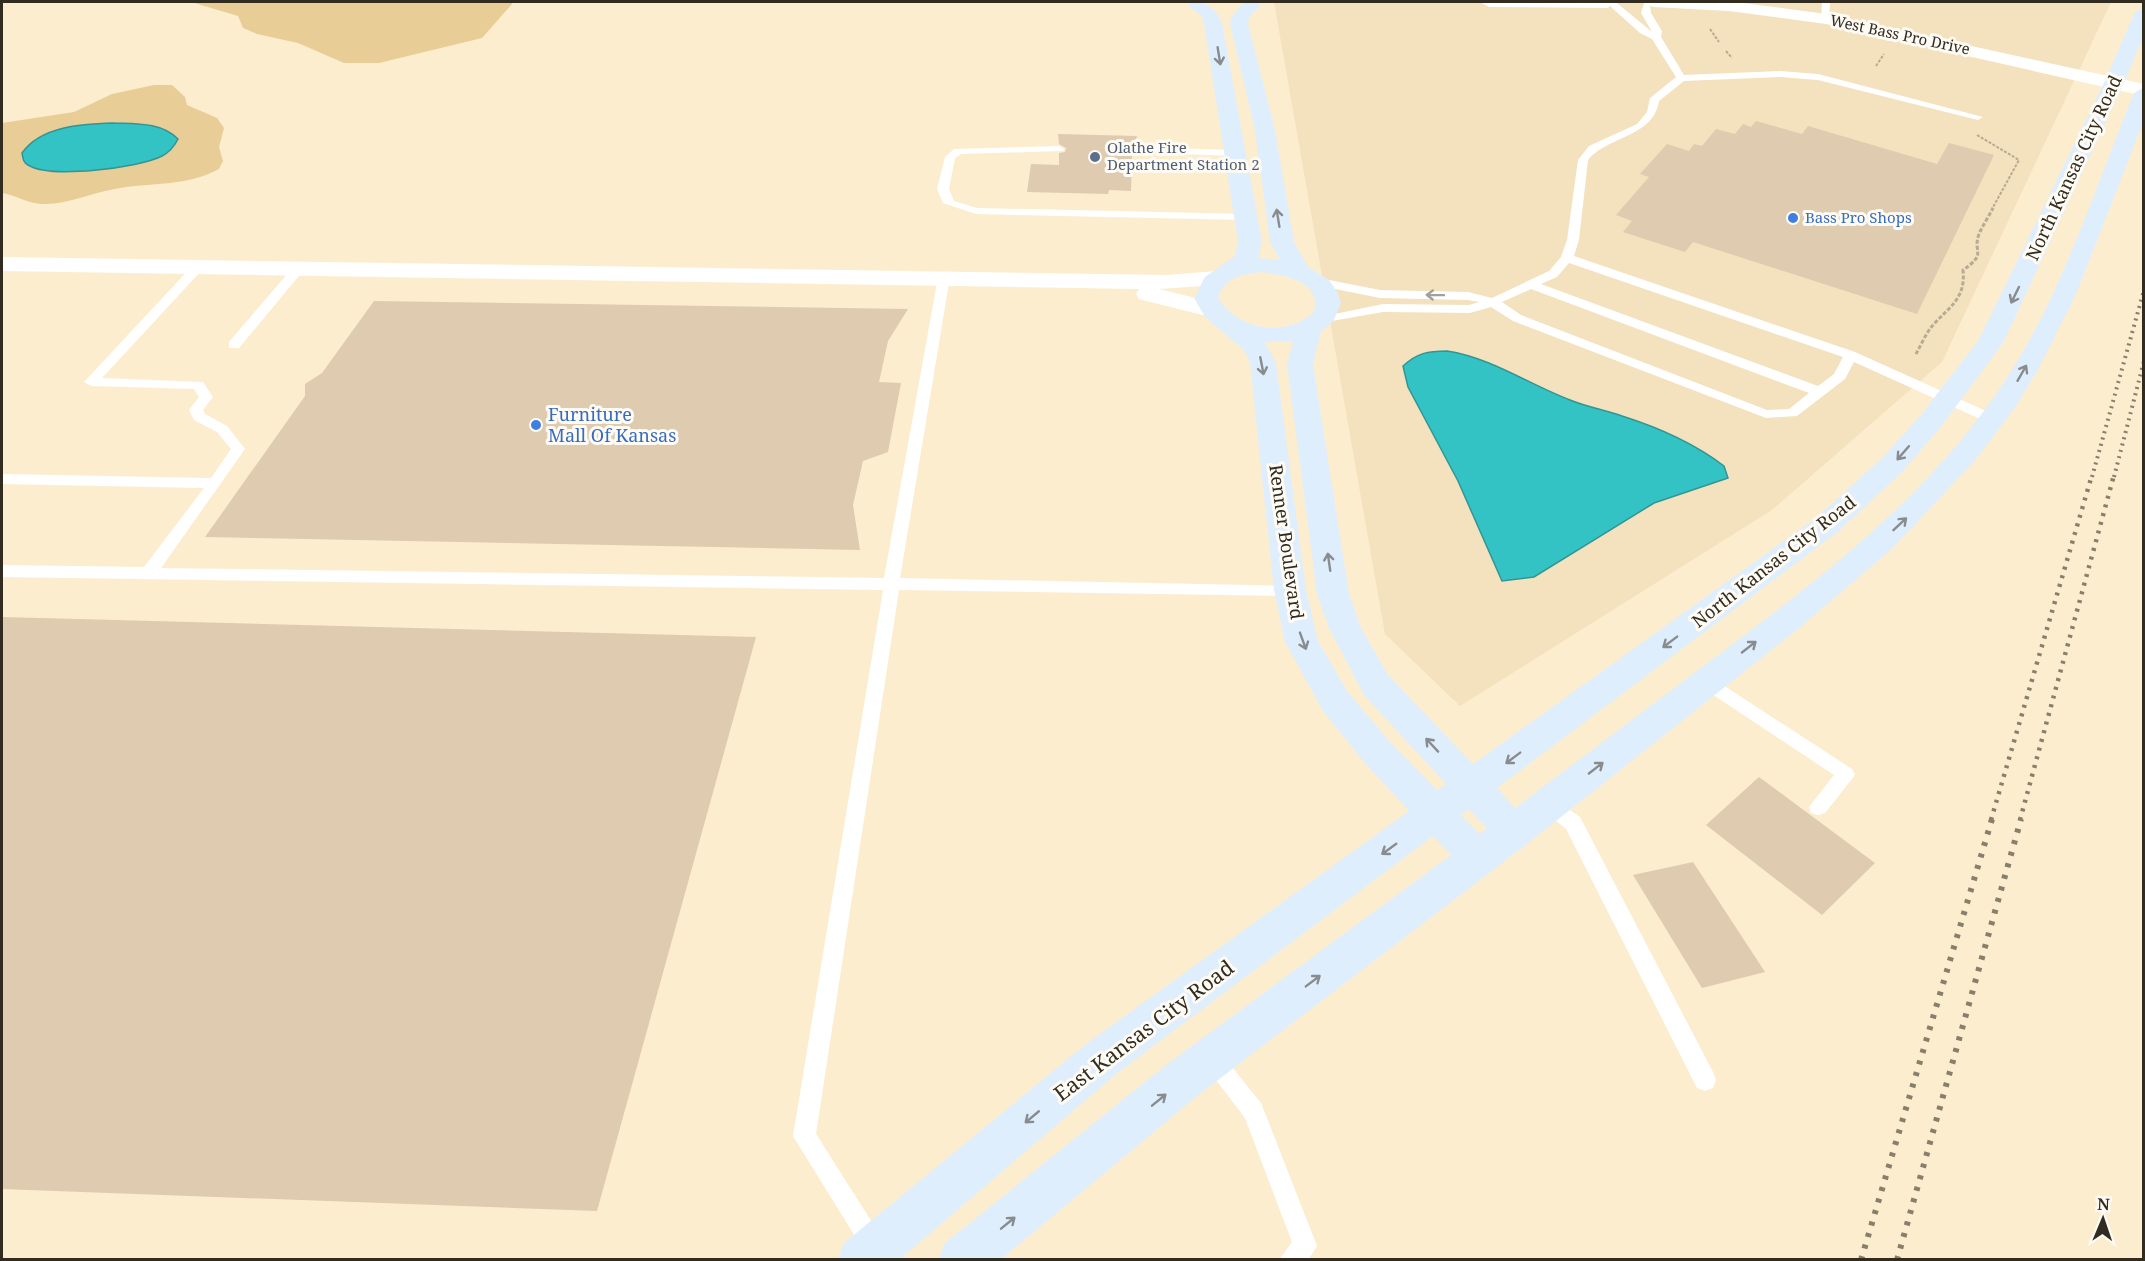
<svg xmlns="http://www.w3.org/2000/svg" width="2145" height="1261" font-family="'Noto Serif',serif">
<rect width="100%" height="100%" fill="#fcedcf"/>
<polygon fill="#f4e1bd" points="1274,2 2111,2 1942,362 1772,510 1460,706 1385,634"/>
<g fill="#e9cd96" fill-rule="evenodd">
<polygon points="191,2 512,2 512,4 482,38 379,63 344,63 298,43 257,34 243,28 238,16"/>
<path d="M154 85H172L185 97 187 105 217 118 224 128 219 147 223 161 219 169C186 187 151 182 115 189 90 193 67 205 42 204 29 204 15 195 2 193V123L74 112 112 94ZM88 124C117 125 157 118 178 140L111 167 74 171 45 170 48 133Z"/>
</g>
<g fill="#34c3c4" stroke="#339593" stroke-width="1.5">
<path d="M113 123C136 124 161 122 178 139 174 147 170 152 162 156 139 168 50 179 28 165 23 162 23 158 22 153 41 126 82 124 113 123Z"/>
<path d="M1447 351C1492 358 1528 384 1570 400 1587 407 1605 410 1622 416 1657 427 1695 444 1724 466L1728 478 1654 503 1534 577 1502 581 1458 481 1408 387 1403 366C1417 353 1428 351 1447 351Z"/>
</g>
<g fill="#decbb0">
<polygon points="1756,121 1802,134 1808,126 1937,164 1949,143 1994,155 1917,314 1693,242 1685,252 1623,232 1632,221 1616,215 1649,177 1640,174 1667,144 1689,151 1694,144 1702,146 1716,129 1735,134 1743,124 1751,127"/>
<polygon points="1058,134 1137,136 1134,145 1127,148 1127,154 1132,154 1131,191 1109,190 1108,194 1027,192 1031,164 1059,165 1059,153 1065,152 1066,148 1059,144"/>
<polygon points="374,301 908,309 888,341 879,382 901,383 888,452 863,461 853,505 860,550 205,537 305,396 305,384 322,373"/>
<polygon points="2,617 756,637 597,1211 2,1189"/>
<polygon points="1759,777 1875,863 1822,915 1706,825"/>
<polygon points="1693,862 1765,972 1702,988 1633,875"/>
</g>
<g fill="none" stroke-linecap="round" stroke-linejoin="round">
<g stroke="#b7ab94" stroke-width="2" stroke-dasharray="3 1.5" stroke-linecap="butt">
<polyline points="1710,29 1719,42"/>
<polyline points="1726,51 1732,58"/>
<polyline points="1876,66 1884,54"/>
<polyline points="1977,135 2019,160 1992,209"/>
</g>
<path stroke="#b7ab94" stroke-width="3" stroke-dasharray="4 2" stroke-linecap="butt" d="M1916 354C1921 345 1926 333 1933 325 1949 307 1966 299 1963 270 1988 253 1972 253 1979 234 1983 225 1989 216 1993 208"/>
<g fill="#fff" fill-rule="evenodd">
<polygon points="1822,2 1830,2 1829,21 1821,19"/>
<path d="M1611 3H1617L1652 32 1641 13 1644 3H1650L1651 13 1662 31 1661 37 1684 75 1780 71 1818 74 1983 117 1978 120 1818 80 1780 77 1684 81 1659 101C1653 138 1609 135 1588 160L1579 240 1574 256 1855 352 1997 416V422H1987L1854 362 1845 379 1797 416 1766 418 1513 321 1491 307 1470 313 1383 312 1315 324V318L1383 304 1469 305 1479 302 1468 300 1380 298 1310 284 1308 281 1314 277 1380 290 1468 292 1492 298 1549 271 1561 257 1567 240 1578 160 1589 146 1637 124 1647 112 1650 98 1676 77 1652 39 1640 33 1611 7ZM1569 263 1843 357 1834 374 1818 386 1541 284 1557 277ZM1531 289 1809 393 1789 409 1767 410 1521 315 1502 302Z"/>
<polygon points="1059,146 1064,149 1063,151 961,154 955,158 949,189 954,201 977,208 1246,214 1252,217 1246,220 976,214 943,203 937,189 945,157 954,149"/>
<polygon points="1133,147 1234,150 1239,153 1234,156 1129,152 1129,148"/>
<polygon points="199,262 205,266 203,269 102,378 203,382 213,397 203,410 205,414 227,426 245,449 161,568 884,578 938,277 944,273 950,277 900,578 1296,586 1298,590 1290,596 899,590 816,1134 882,1238 886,1246 882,1254 874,1258 866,1254 793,1136 883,590 2,577 2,565 144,567 204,488 2,484 2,474 211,478 231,449 217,432 194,420 189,410 199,397 194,389 91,386 84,382 195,263"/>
<polygon points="299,264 303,265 303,271 239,348 229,348 229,342 295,265"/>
<polygon points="1706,674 1852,769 1855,774 1852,779 1825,813 1818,815 1811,813 1809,807 1834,775 1700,686 1697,681 1700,676"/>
<polygon points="1550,796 1580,817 1713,1072 1716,1080 1713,1088 1705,1091 1697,1088 1566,829 1543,810 1541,804 1543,798"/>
<polygon points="1211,1048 1219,1051 1261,1103 1317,1246 1308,1260 1279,1260 1292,1242 1245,1118 1200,1059 1203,1051"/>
</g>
<polygon fill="#fff" fill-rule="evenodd" points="2,257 1167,275 1216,271 1225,273 1228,278 1225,283 1216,285 1159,289 1220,304 1224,309 1220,314 1211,317 1139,299 1136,294 1139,289 2,271"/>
<g fill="#fff" fill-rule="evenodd">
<polygon points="1480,2 1615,2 1616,3 1607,8 1489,7"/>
<polygon points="1644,2 1736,2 1826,14 2144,84 2144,96 1826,24 1729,11 1653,7"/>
</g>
<path fill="#dfeefd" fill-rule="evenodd" d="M1190 2C1207 2 1216 8 1222 23L1262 242 1258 258 1280 260 1270 242 1255 130 1230 24 1231 17 1244 2H1258L1260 5 1249 18 1248 24 1275 130 1294 242 1308 267 1329 280 1338 293 1341 303 1333 322 1321 331 1313 364 1349 594 1361 628 1388 675 1473 764 1817 517 1881 459 1920 416 1978 341 2104 83 2135 12 2144 7V35L2124 83 2003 343 1940 428 1901 473 1839 531 1497 788 1515 808C1576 762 1637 716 1698 670 1805 590 1916 508 1994 397 2058 307 2092 195 2134 93L2144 87V120L2077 292 2039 368 2014 409 1977 458 1893 548 1798 629 1527 844 1197 1096 1000 1260H938L945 1243 1166 1065 1451 855 1433 836 1116 1074 899 1260H837L844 1243 1086 1044 1409 811 1364 762 1323 711 1285 642 1274 590 1250 363 1244 350 1205 317 1194 298 1205 277 1235 256 1238 242 1204 23 1202 17 1188 5ZM1262 272C1284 275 1325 282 1313 313 1285 338 1238 330 1218 298 1225 277 1242 274 1262 272ZM1293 341 1287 364 1317 594 1329 628 1364 695 1446 784 1437 790 1390 742 1347 691 1318 641 1306 590 1276 363 1265 342ZM1469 809 1487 828 1480 834 1461 815Z"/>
<g stroke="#887f6b" stroke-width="4" stroke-dasharray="2 4.5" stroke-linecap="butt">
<polyline points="2092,477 2144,290"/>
<polyline points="2114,477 2144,361"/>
</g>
<g stroke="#887f6b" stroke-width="4.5" stroke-dasharray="3 6" stroke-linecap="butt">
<polyline points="1991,820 2092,475"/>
<polyline points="2020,820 2114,475"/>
</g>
<g stroke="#887f6b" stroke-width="6" stroke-dasharray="4 8" stroke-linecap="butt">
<polyline points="1861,1260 1992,819"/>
<polyline points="1897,1260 2021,819"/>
</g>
</g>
<defs><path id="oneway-shaft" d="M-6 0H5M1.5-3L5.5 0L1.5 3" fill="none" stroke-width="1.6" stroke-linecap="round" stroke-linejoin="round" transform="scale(1.5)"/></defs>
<g stroke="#888c8e">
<use href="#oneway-shaft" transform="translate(1219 56) rotate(81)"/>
<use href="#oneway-shaft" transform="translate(1278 218) rotate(-99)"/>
<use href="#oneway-shaft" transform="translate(2015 295) rotate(116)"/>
<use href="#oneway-shaft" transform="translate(1262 366) rotate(79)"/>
<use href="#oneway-shaft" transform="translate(2022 373) rotate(-60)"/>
<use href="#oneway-shaft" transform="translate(1903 453) rotate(131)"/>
<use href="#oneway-shaft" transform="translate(1900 524) rotate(-43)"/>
<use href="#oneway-shaft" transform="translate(1329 562) rotate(-98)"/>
<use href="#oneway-shaft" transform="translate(1303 641) rotate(70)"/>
<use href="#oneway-shaft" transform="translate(1670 642) rotate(143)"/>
<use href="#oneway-shaft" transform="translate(1749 647) rotate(-38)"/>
<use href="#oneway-shaft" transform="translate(1432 745) rotate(-133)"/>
<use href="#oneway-shaft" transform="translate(1513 758) rotate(143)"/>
<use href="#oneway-shaft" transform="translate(1596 768) rotate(-38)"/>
<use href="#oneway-shaft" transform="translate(1389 849) rotate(144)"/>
<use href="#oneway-shaft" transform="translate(1313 981) rotate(-37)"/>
<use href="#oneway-shaft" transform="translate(1159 1100) rotate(-39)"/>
<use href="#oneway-shaft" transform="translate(1032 1117) rotate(140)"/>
<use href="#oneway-shaft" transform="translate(1008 1223) rotate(-39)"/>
</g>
<use stroke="#a2a09b" href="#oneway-shaft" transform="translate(1435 295) rotate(-179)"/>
<circle fill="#5c6f8a" stroke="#fefbf5" stroke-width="2" cx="1095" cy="157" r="6"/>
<g fill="#3f7fe0" stroke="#fefbf5" stroke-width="2">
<circle cx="1793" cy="218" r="6"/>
<circle cx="536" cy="425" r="6"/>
</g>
<g text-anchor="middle" stroke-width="6" stroke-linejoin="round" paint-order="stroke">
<g font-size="15" fill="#312b20" stroke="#fefbf5">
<text transform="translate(1900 35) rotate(12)" y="5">West Bass Pro Drive</text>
</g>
<g font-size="15" fill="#4e5e75" stroke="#fefbf5" text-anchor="start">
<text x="1107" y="153">Olathe Fire<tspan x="1107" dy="17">Department Station 2</tspan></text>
</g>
<g font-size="15" fill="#366cbe" stroke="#fefbf5" text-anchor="start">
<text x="1805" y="223">Bass Pro Shops</text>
</g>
<g font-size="18" fill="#312b20" stroke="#fefbf5">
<text transform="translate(2074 168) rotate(-65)" y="6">North Kansas City Road</text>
<text transform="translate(1286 542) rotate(82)" y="6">Renner Boulevard</text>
<text transform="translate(1774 562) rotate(-38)" y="6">North Kansas City Road</text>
</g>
<g font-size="18" fill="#366cbe" stroke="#fefbf5" text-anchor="start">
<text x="548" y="421">Furniture<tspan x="548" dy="21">Mall Of Kansas</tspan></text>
</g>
<g font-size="21" fill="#312b20" stroke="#fefbf5">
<text transform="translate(1144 1031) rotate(-37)" y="7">East Kansas City Road</text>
</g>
</g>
<rect width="2145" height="1261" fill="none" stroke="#312b20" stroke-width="6"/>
<g transform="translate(2103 1219) rotate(2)" stroke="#fefbf5" stroke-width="4.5" paint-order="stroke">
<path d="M0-4.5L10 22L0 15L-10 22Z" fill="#312b20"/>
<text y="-9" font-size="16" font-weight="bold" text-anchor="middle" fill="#312b20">N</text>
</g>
</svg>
